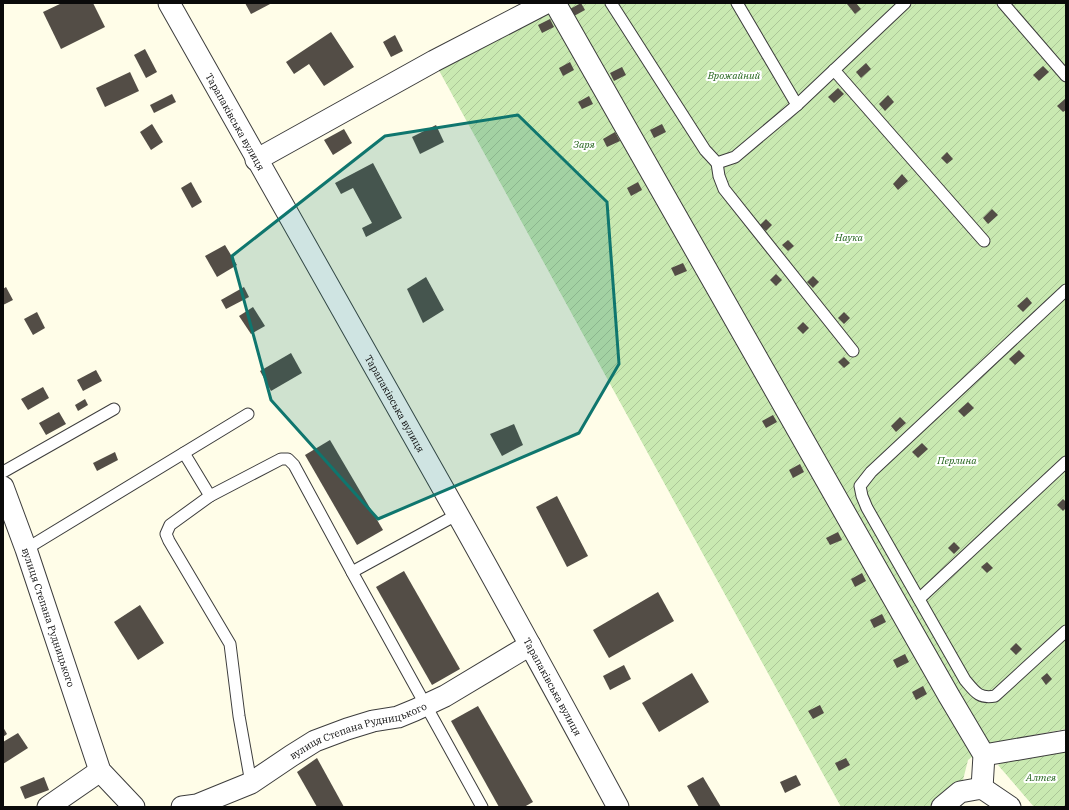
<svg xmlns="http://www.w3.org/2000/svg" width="1069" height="810" font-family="'IBM Plex Serif',serif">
<defs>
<pattern id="garden-furrows" width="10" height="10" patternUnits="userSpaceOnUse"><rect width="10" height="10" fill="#c9e9b1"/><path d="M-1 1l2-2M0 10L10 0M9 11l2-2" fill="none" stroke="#abc697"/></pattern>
</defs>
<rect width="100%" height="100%" fill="#fffde8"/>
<g fill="url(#garden-furrows)">
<polygon points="556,3 1066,3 1066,729 991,743 968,760 960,792 942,807 841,807 436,65"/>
<polygon points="1066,748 1066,807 1034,807 998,765 1010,758"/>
</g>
<g fill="#534d46">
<polygon points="62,3 93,3 105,27 61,49 43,12"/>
<polygon points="245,3 272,3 251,14"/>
<polygon points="581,3 585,10 574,16 570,9"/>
<polygon points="848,3 856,3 861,9 855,14 847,4"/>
<polygon points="550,19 554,27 542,33 538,25"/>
<polygon points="331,32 354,67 324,86 309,64 294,74 286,62"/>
<polygon points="395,35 403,51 391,57 383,42"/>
<polygon points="145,49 157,72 146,78 134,55"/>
<polygon points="570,62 574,70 563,76 559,68"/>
<polygon points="866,63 871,69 861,78 856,72"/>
<polygon points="1043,66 1049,72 1039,81 1033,75"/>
<polygon points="622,67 626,75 614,81 610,73"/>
<polygon points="130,72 139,91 105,107 96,88"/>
<polygon points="838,88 844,94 834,103 828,97"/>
<polygon points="172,94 176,102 154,113 150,105"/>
<polygon points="888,95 894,102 885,111 879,104"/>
<polygon points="589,96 593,104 582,109 578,102"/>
<polygon points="1066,98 1066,110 1063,112 1057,106"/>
<polygon points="152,124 163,142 151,150 140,132"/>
<polygon points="662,124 666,132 654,138 650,130"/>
<polygon points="436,125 444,142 420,154 412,137"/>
<polygon points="344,129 352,143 333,155 324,140"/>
<polygon points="615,132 620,141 607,147 603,139"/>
<polygon points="947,152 953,159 947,164 941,158"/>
<polygon points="373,163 402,218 366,237 362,228 372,223 353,188 341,194 335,183"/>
<polygon points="902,174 908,181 898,190 893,184"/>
<polygon points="191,182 202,202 192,208 181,188"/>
<polygon points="638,182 642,190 631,196 627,188"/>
<polygon points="992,209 998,215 988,224 983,218"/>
<polygon points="766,219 772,225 766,231 760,225"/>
<polygon points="788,240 794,246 788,251 782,245"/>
<polygon points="225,245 237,265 217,277 205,256"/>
<polygon points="683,263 687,271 675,276 671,268"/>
<polygon points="776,274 782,280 776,286 770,280"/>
<polygon points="813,276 819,282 813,288 807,282"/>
<polygon points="426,277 444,310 423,323 407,289"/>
<polygon points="6,287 13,300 3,305 3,289"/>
<polygon points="244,287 249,297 226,309 221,300"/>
<polygon points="1027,297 1032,303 1023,312 1017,306"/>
<polygon points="253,307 265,326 251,334 239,316"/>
<polygon points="37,312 45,328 33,335 24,319"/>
<polygon points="844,312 850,318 844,324 838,318"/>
<polygon points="803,322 809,328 803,334 797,328"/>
<polygon points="1019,350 1025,356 1015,365 1009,359"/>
<polygon points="291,353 302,373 271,391 260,371"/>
<polygon points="844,357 850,363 844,368 838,362"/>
<polygon points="96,370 102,381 83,391 77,380"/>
<polygon points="43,387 49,398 28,410 21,399"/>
<polygon points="85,399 88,405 78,411 75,405"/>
<polygon points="968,402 974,408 964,417 958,411"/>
<polygon points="59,412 66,424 46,435 39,423"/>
<polygon points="773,415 777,422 766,428 762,421"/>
<polygon points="900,417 906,423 896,432 891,426"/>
<polygon points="514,424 523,445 502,456 490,434"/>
<polygon points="330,440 383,530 357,545 305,455"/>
<polygon points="922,443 928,449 918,458 912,452"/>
<polygon points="115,452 118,460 97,471 93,463"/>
<polygon points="800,464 804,472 793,478 789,470"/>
<polygon points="557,496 588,556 567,567 536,507"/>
<polygon points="1063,499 1066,502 1066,508 1063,511 1057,505"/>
<polygon points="838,532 842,540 830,545 826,538"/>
<polygon points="954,542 960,548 954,554 948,548"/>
<polygon points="987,562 993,568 987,573 981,567"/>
<polygon points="404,571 460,669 432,685 376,587"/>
<polygon points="862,573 866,581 855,587 851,579"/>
<polygon points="658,592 674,621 609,658 593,630"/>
<polygon points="140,605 164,643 138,660 114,622"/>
<polygon points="882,614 886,622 874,628 870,620"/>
<polygon points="1016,643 1022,649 1016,655 1010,649"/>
<polygon points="905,654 909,662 897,668 893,660"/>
<polygon points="624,665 631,679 610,690 603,676"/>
<polygon points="692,673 709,702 659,732 642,703"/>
<polygon points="1047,673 1052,679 1046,685 1041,678"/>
<polygon points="923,686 927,694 916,700 912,692"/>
<polygon points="820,705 824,713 813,719 808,711"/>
<polygon points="478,706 533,802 524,807 499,807 451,721"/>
<polygon points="3,727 7,734 3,737"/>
<polygon points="18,733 28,748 3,764 3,742"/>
<polygon points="317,758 344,807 317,807 297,772"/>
<polygon points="846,758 850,765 839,771 835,763"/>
<polygon points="796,775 801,785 785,793 780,782"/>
<polygon points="44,777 49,790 25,799 20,787"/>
<polygon points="703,777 721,807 699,807 687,786"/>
</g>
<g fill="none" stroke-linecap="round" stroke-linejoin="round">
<defs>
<g id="lane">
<polyline points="611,3 705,150 717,163 735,157 797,105 905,3"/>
<polyline points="737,3 797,105"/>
<polyline points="1003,3 1066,76"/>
<polyline points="834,70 984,241"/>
<polyline points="717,163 719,176 724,189 853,351"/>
<path d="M1066 290 871 472 860 486 862 496 867 508 965 680C975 692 979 699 995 696L1066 631"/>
<polyline points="184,453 210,496 281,459 288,459 294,465 352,572"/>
<polyline points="3,472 114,409"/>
<polyline points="210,496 170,525 166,534 169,541 230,644 239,716 251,783"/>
<polyline points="458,514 352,572 482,807"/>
<polyline points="26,549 248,414"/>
<polyline points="919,599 1066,462"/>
</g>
<g id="street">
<path id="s1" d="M169 3C264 174 362 344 458 515 512 611 565 709 618 807"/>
<polyline points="555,3 949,696 984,755 982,788"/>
<polyline points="256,160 434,61 546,3"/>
<path id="s2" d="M3 487 26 549 100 771 134 807"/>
<polyline points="984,755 1066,741"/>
<polyline points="48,807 100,771"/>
<path id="s3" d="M182 807 197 805 251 783 291 756 315 741 347 729 373 721 398 717 415 710 445 696 530 645"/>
<polyline points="942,807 960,792 982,788 1010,807"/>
</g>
</defs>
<use href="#lane" stroke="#3d3d3d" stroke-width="13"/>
<use href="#street" stroke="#3d3d3d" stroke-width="23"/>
<use href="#lane" stroke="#fff" stroke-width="11"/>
<use href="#street" stroke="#fff" stroke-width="21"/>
</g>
<path fill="#0f766e" fill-opacity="0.2" stroke="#0f766e" stroke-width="3" stroke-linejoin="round" d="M518 115 607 202 619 364 579 433 378 519 271 400 232 256 385 136Z"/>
<g text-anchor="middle" stroke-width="4" stroke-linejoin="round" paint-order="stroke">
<g font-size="10" font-style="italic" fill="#22631a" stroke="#fff">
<text x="734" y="79">Врожайний</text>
<text x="584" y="148">Заря</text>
<text x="849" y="241">Наука</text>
<text x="957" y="464">Перлина</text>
<text x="1041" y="781">Алтея</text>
</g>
<g font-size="10" fill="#0a0a0a" stroke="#fff">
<text dy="4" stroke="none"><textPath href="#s1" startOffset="136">Тарапаківська вулиця</textPath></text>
<text dy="4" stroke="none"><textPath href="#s1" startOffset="460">Тарапаківська вулиця</textPath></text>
<text dy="4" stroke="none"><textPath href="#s2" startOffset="138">вулиця Степана Рудницького</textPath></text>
<text dy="4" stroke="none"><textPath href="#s1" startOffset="784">Тарапаківська вулиця</textPath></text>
<text dy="4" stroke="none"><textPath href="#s3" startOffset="194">вулиця Степана Рудницького</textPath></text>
</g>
</g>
<rect width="1069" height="810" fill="none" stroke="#0a0a0a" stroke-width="8"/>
</svg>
